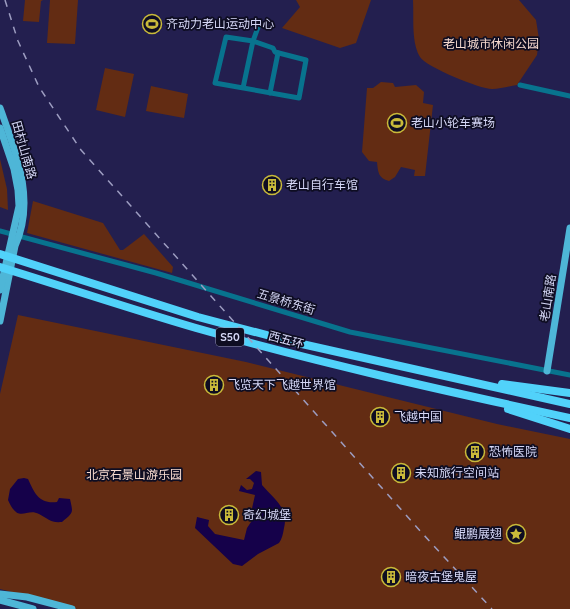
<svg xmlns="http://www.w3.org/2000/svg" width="570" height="609" font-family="Quicksand,'Noto Sans SC',sans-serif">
<rect width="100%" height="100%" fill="#231f4f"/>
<g fill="#632c13">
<polygon points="25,0 43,0 41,1 39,22 23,21"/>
<polygon points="50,0 78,0 75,44 47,43"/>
<polygon points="296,0 371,0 356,43 340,48 282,28 300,7"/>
<path d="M413 0H519L536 20 539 39 537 55 517 85C509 86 500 89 492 89 480 89 426 67 420 57 411 42 414 18 413 0Z"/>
<polygon points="105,68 134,74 125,117 96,110"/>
<path d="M381 82 393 83 395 87 416 85 424 92 423 103 433 105 425 176H414L415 170 401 167 395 177 389 181C378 178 378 172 377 162L369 161 362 152 367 88H373Z"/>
<polygon points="151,86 188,94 184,118 146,111"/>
<polygon points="0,159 7,189 8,210 0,207"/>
<polygon points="33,201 103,223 120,250 123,250 144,234 173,267 172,273 27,233"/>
<polygon points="18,315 246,362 497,424 570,439 570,609 77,609 0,589 0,394"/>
</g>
<g fill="#15014a">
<path d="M256 471 261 472 262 485C274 499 289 508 284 528 283 534 282 539 279 543L258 554 242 566 233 564 195 528 197 517 209 520 208 526 215 534 244 540 247 528 253 519 251 513 255 495 239 491 241 485 247 490 252 489 254 483 250 479H246Z"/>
<path d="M24 478 28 479C35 494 39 504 57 502L59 498 70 499C73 513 74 512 62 522 50 523 49 519 39 514 26 507 19 525 8 500L10 489 18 479Z"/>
</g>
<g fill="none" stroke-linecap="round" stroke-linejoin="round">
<g stroke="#08738e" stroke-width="5">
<polyline points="520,85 570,96"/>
<polyline points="243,88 253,41 273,48 275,52 306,60 299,98 215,83 226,37 253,41 260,22"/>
<polyline points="270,93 278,53"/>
<polyline points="0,231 156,273 350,332 570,375"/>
</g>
<g stroke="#4eb6d7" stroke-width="7">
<path d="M0 108C16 153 36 200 15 246L0 321"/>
<polyline points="0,128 14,169 18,190 19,206 0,290"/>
<polyline points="547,371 570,228"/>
<polyline points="0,594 27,597 72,609"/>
<polyline points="0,600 33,609"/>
</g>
<g stroke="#51d2fa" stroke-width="8">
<polyline points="0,254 198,317 293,342 570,404"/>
<path d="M0 267C65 287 131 309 196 328 319 363 445 391 570 418"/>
<polyline points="502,384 570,393"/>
<polyline points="508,409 570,429"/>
</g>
<polyline stroke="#9d9dc1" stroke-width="1.5" stroke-dasharray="7 7" stroke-linecap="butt" points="5,0 18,41 39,87 81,150 422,533 492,609"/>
</g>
<defs>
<symbol id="stadium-ring" viewBox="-11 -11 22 22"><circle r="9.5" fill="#0e0d22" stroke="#c9ba3a" stroke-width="1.5"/><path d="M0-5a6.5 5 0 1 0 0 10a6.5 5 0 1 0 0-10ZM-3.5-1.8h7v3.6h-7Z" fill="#c9ba3a"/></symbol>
<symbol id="building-ring" viewBox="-11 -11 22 22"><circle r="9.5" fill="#0e0d22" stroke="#c9ba3a" stroke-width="1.5"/><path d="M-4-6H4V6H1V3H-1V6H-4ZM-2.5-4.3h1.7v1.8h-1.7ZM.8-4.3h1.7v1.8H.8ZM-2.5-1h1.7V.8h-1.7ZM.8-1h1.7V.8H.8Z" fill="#c9ba3a"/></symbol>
<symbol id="sight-ring" viewBox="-11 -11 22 22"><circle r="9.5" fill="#0e0d22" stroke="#c9ba3a" stroke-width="1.5"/><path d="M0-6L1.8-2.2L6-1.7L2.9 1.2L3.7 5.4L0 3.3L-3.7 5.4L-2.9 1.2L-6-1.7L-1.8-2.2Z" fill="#c9ba3a"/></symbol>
</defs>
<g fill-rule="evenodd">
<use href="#stadium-ring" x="141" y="13" width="22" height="22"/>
<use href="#stadium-ring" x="386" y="112" width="22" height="22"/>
<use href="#building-ring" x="261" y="174" width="22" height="22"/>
<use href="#building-ring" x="203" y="374" width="22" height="22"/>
<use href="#building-ring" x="369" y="406" width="22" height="22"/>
<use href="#building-ring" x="464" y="441" width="22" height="22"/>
<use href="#building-ring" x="390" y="462" width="22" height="22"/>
<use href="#building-ring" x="218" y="504" width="22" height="22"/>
<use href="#sight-ring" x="505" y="523" width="22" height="22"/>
<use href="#building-ring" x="380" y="566" width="22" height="22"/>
</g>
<g text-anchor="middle" stroke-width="3.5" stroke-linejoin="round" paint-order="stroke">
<rect fill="#0e0d22" stroke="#999ab6" stroke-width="1" x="216" y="328" width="28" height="18" rx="3"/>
<g font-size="11" font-weight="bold" fill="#d5d7f6">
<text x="230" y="341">S50</text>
</g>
<g font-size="12" fill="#d5d7f6" stroke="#0e0d22" text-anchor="start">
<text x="166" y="28">齐动力老山运动中心</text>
<text x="411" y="127">老山小轮车赛场</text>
<text x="286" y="189">老山自行车馆</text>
<text x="228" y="389">飞览天下飞越世界馆</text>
<text x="394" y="421">飞越中国</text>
<text x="489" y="456">恐怖医院</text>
<text x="415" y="477">未知旅行空间站</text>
<text x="243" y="519">奇幻城堡</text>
<text x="502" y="538" text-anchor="end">鲲鹏展翅</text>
<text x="405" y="581">暗夜古堡鬼屋</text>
</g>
<g font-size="12" fill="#f7dacf" stroke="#0e0d22">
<text x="491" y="48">老山城市休闲公园</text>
<text x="134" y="479">北京石景山游乐园</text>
</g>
<g font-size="12" fill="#d5d7f6" stroke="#0e0d22">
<text transform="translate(24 150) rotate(74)" y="4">田村山南路</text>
<text transform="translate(548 298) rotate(-81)" y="4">老山南路</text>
<text transform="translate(286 302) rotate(17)" y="4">五景桥东街</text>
<text transform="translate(286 340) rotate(15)" y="4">西五环</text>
</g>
</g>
</svg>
